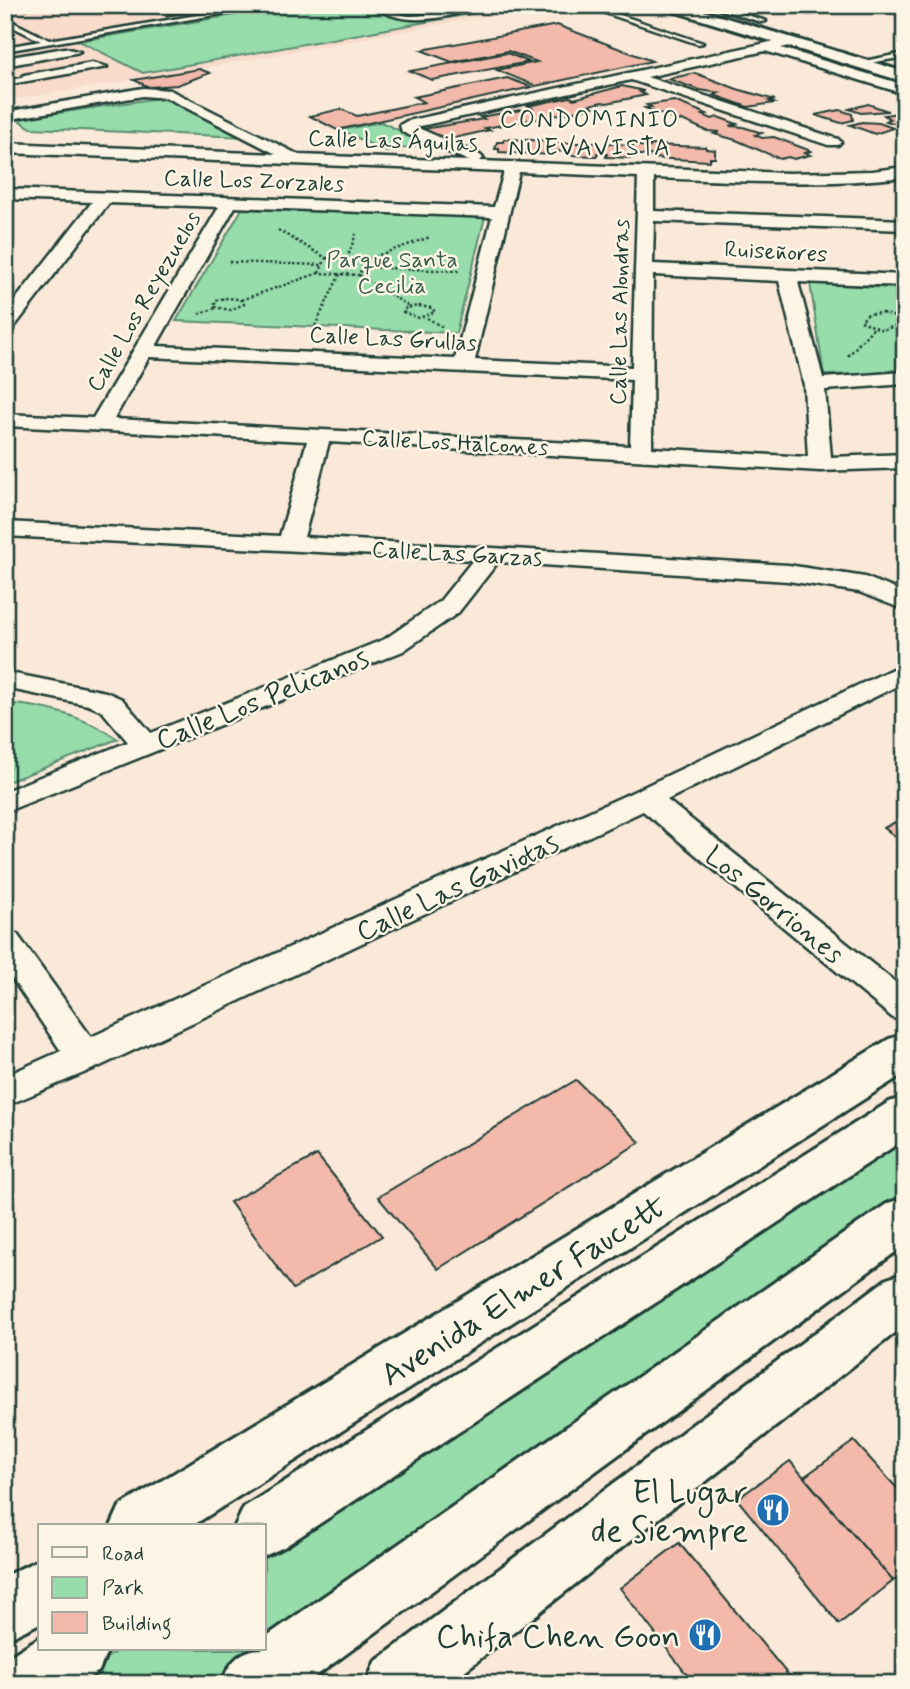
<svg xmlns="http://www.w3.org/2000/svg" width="910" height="1689" font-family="Mynerve,sans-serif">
<rect width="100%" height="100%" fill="#fae9d9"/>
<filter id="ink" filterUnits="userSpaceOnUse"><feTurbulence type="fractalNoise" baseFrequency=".0143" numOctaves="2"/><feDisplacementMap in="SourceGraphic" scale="14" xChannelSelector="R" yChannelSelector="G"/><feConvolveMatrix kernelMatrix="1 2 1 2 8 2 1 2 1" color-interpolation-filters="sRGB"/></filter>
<g filter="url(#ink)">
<polygon fill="#f8dbcb" points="5,5 545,5 199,69 5,101"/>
<g fill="#96ddab" stroke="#5a8d70" stroke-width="2">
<polygon points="293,5 520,5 143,73 79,41"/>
<polygon points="159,98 176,101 246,137 31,128 17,119"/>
<polygon points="381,122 427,143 386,152 341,130"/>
<polygon points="242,209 485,217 456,333 176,321"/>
<polygon points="810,283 905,289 905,368 871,374 824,375"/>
<path d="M5 703C46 706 84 716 118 739L5 783Z"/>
<polygon points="905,1132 905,1206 264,1648 264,1554"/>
<polygon points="120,1649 263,1649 212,1684 66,1684"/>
</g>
<g fill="#f3baab" stroke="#1f3d34" stroke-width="2">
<polygon points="106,5 132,7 155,5 151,10 136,11 103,8"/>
<polygon points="172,5 234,5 165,16 178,8 170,7"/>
<polygon points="778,5 808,5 832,11 809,15"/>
<polygon points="557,25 652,61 536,86 497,70 537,62 508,51 452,62 421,50"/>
<polygon points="507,53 529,62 432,80 410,71"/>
<polygon points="199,69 210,73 177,85 149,87 134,80"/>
<polygon points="695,73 737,89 775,100 769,101 774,103 748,107 714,95 719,93 700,90 668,79"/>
<polygon points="507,78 532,87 337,130 310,116 341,109 357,116 424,102 414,97"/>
<polygon points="622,86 644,91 640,92 646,95 607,103 602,102 589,105 593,107 552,116 542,115 547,117 485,128 490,130 445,140 423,133 428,132 423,129 484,119 480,117 532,108 528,106 570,97 574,99"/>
<polygon points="674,101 707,114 703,115 712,119 718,117 737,124 730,126 743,127 762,133 755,135 762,138 774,137 811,151 805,153 810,155 794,159 788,157 780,159 736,140 714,134 720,132 707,131 682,120 678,121 645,108 651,107 647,105"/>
<polygon points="868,104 888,111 861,113 849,109"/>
<polygon points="840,110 852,114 853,120 841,123 815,115"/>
<polygon points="898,113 905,115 905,126 886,121 890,119 884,115"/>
<polygon points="862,122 879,123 893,128 875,134 850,125"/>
<polygon points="504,139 555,141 555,143 599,143 599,145 607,146 607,143 650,147 650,145 706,147 706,149 715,150 715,158 710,158 710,161 651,158 651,155 633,155 633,158 606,157 607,154 597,153 597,156 570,155 571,152 554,151 553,155 499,152 499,149 495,149 497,142 503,142"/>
<polygon points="905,817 905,843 884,828"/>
<polygon points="576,1080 640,1142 438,1269 378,1197"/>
<polygon points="317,1155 382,1236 293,1289 230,1202"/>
<polygon points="854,1441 905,1497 905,1572 893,1581 804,1477"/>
<polygon points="790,1461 893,1581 839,1624 737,1499"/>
<polygon points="679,1543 794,1682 791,1684 694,1684 620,1588"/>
</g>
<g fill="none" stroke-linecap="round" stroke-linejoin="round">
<defs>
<g id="lane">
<polygon points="22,5 28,5 29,6 26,8"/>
<polygon points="257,5 272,5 5,51 5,47 41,41 5,23 5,18 49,40"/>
<path d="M373 5C386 5 396 15 410 16 435 16 458 5 483 5 451 18 402 29 373 5Z"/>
<polygon points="581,5 591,5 703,43 698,44"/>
<polygon points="705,5 715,5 766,21 761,22"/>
<polygon points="65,48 80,52 5,66 5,62 65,52 5,62 5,58"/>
<polygon points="905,53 905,57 857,65 854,63"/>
<polygon points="92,63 107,67 5,85 5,81 21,78 24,75"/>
</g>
<g id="street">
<path d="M789 38 795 42 794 45 781 48 905 85V94L765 51 647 77 838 139 841 142 838 145H828L631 80 416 127 480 155 483 158 480 161 789 173 872 171 905 167V177C821 187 737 181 654 178V211L905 220V230L654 221 653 264 905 275V286L798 282 823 378 905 372V384L825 390 831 457 905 454V468L820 471 329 442 304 537 788 565 865 577 905 593V610L859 592 788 581 498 562 458 613 403 651 5 812V791L128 742 102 711 88 705 5 688V672L106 692 122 699 151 733 385 639 440 601 473 560 5 536V522L280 536 307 441 5 426V414L93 418 219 207 109 203 12 330 5 332V313L92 202 5 199V189L494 207 504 172 5 153V143L276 154 167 98 143 96 5 120V112L143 88 170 90 299 155 469 161 402 132 400 125 407 121ZM519 172 638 177 632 367 475 360ZM235 207 492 217 455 359 156 346ZM653 275 779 281 804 385 808 457 652 448ZM149 357 632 380 630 446 114 419Z"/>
<polygon points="905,663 905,682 667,800 905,990 905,1022 893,1018 643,811 98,1067 5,1106 5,1076 61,1051 5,968 5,930 17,934 91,1037 635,791"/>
</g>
<g id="secondary">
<polygon points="905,1034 905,1073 192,1526 111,1526 120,1506 889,1039"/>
<polygon points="905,1273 905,1325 448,1684 366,1684 375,1662 887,1279"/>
<polygon points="40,1559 40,1623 5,1640 5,1576"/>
</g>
<g id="primary">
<polygon points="661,5 684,5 905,72 905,82 663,8"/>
<polygon points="905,1097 905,1139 284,1547 264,1556 264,1526 235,1526 244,1507 889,1102"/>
<path d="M905 1198V1245L305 1684H221C230 1662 239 1649 264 1649V1638L888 1203Z"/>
<polygon points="40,1637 40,1649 108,1649 99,1671 79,1684 5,1684 5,1659"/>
</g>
</defs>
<use href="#lane" stroke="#1f3d34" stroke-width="5"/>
<use href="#street" stroke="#1f3d34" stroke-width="5"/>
<use href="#secondary" stroke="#1f3d34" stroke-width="6"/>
<use href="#primary" stroke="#1f3d34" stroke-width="6"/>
<polyline stroke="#1f3d34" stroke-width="2" stroke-dasharray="2.5 2.5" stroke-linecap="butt" points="60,5 77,14"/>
<g stroke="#1f3d34" stroke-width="2.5" stroke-dasharray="2.5 2.5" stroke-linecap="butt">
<polyline points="278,230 326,258"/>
<polygon points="326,258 365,260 359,275 319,273"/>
<polyline points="347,259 356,234"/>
<polyline points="365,260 430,237"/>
<polyline points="229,262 322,265"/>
<polyline points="362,267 459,271"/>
<polyline points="359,275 410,307"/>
<polygon points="225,298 239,299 244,304 231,310 214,307 216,300"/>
<polyline points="241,300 319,273"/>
<polygon points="419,306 432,308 435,312 419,318 403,312 406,308"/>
<polygon points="882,313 896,317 902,324 882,330 861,321 868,314"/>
<polyline points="199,314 216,308"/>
<polyline points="427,318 444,328"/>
<polyline points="315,326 340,274"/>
<polyline points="848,356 873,328"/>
</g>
<use href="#lane" fill="#fcf5e5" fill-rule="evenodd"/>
<use href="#street" fill="#fcf5e5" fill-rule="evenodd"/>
<use href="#secondary" fill="#fcf5e5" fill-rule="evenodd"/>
<use href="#primary" fill="#fcf5e5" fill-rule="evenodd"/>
</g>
</g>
<defs>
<symbol id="restaurant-disc" viewBox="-11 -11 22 22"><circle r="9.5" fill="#1f6fb2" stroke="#fcf5e5"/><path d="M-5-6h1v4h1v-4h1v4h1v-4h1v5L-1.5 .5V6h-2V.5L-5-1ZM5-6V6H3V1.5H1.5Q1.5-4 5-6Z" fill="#fff"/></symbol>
</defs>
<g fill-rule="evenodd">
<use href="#restaurant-disc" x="754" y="1491" width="38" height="38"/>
<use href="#restaurant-disc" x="686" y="1616" width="38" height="38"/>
</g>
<g text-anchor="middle" stroke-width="5" stroke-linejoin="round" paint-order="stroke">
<g font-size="23" fill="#1f3d34" stroke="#fcf5e5">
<text transform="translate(393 140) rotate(2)" y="8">Calle Las Águilas</text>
<text transform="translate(254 180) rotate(2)" y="8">Calle Los Zorzales</text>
<text transform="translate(776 251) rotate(3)" y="8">Ruiseñores</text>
<text transform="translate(143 301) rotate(-60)" y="8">Calle Los Reyezuelos</text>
<text transform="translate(619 312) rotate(-89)" y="8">Calle Las Alondras</text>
<text transform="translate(393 338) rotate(3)" y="8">Calle Las Grullas</text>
<text transform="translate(455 442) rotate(3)" y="8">Calle Los Halcones</text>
<text transform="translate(457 553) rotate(3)" y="8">Calle Las Garzas</text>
</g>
<g font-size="23" fill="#375d4c" stroke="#fcf5e5">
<text x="392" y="267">Parque Santa<tspan x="392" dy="26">Cecilia</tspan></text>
</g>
<g font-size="24" letter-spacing="2" fill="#1f3d34" stroke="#fcf5e5">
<text x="590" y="127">CONDOMINIO<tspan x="590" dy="28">NUEVAVISTA</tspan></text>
</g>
<g font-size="28" fill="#1f3d34" stroke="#fcf5e5">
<text transform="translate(262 698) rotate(-22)" y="10">Calle Los Pelicanos</text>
<text transform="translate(457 886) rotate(-25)" y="10">Calle Las Gaviotas</text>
<text transform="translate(775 904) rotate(39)" y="10">Los Gorriones</text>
</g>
<g font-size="33" fill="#1f3d34" stroke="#fcf5e5">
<text transform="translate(523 1289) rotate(-32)" y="12">Avenida Elmer Faucett</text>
</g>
<g font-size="33" fill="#1f3d34" stroke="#fcf5e5" text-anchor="end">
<text x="748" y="1503">El Lugar<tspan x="748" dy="38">de Siempre</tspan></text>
<text x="680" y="1647">Chifa Chen Goon</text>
</g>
</g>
<rect width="910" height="1689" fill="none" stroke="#fcf5e5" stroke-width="28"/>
<rect x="14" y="14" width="882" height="1661" fill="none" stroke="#1f3d34" stroke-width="2.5" filter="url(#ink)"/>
<rect x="38" y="1524" width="228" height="126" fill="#fcf5e5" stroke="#a4ab9e" stroke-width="2"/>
<rect x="52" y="1547" width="35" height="10" fill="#fcf5e5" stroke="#a4ab9e" stroke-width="2"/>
<text x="102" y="1560" font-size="21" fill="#1f3d34">Road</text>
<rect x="52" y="1577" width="35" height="21" fill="#96ddab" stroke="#a4ab9e" stroke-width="2"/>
<text x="102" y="1594" font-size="21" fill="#1f3d34">Park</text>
<rect x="52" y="1612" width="35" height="21" fill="#f3baab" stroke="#a4ab9e" stroke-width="2"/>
<text x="102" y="1630" font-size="21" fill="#1f3d34">Building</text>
</svg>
